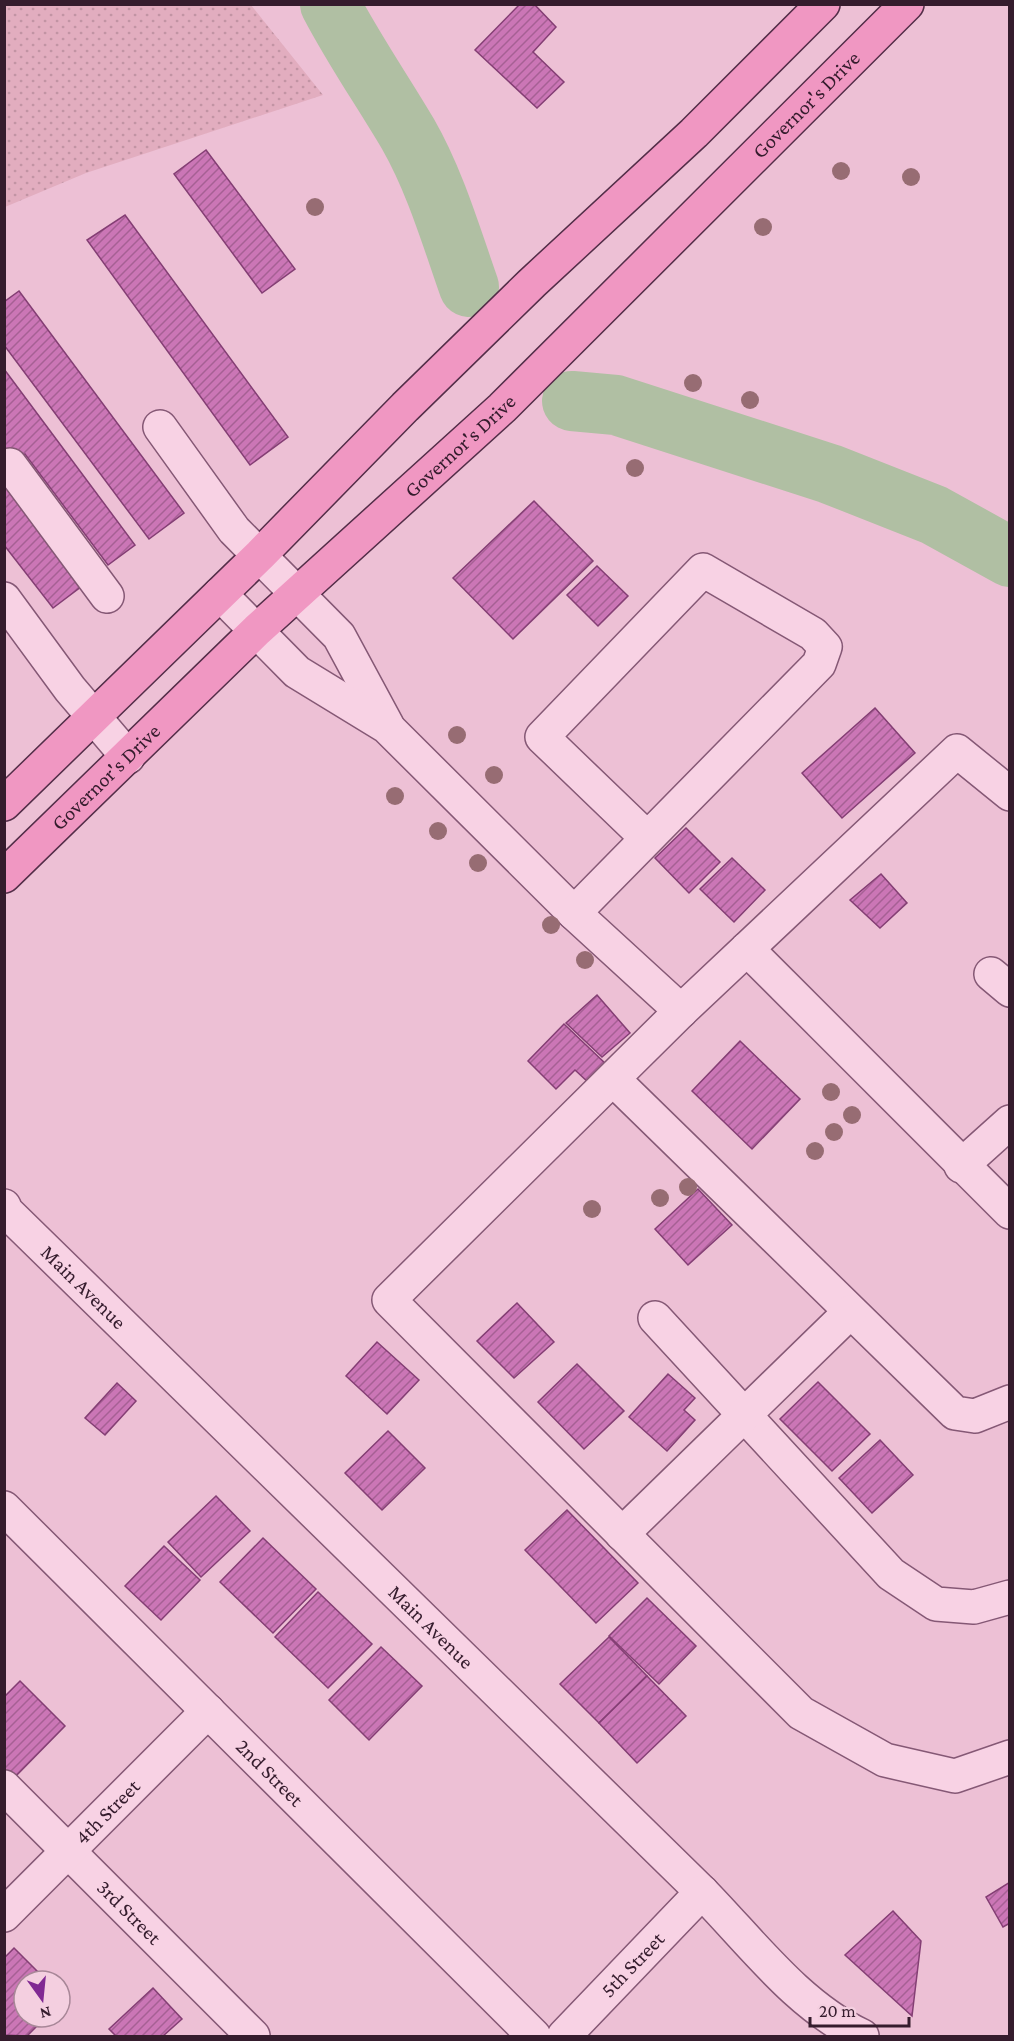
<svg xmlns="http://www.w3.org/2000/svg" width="1014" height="2041" font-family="'Crimson Pro',serif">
<defs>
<pattern id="farmland-dots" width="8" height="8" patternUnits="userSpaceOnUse" patternTransform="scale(1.5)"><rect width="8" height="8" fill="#e2adbf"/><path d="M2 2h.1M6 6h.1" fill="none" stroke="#c294a4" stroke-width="1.8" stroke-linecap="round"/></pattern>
<pattern id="building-hatch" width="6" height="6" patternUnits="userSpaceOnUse" patternTransform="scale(1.5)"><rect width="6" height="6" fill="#cb76b6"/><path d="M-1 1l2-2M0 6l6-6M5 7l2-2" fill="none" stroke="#a66094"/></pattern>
</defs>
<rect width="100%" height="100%" fill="#edc0d5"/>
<polygon fill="url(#farmland-dots)" points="5,4 251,5 323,95 86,173 5,207"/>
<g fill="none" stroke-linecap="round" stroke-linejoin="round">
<g stroke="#b0bfa3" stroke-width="60">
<path d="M330 4C354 50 382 90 408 134 435 181 451 236 469 287"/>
<polyline points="572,401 616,405 830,474 934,515 1010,557"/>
</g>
</g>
<g fill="url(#building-hatch)" stroke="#843e74" stroke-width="1.5">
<polygon points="520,4 534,4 556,27 533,52 564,82 537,108 475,50"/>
<polygon points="206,150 295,269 262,293 174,174"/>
<polygon points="125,215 288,437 250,465 87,240"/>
<polygon points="19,291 184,513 149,539 4,345 4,302"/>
<polygon points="4,369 135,545 108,565 25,454 4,469"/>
<polygon points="4,481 82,586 53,608 4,545"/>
<polygon points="534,501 593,561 513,639 453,578"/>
<polygon points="597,566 628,596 598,626 567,595"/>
<polygon points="875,708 915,753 842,818 802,773"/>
<polygon points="686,828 720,862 689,893 655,858"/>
<polygon points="732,858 765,890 734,922 700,889"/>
<polygon points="881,874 907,903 880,928 850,900"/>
<polygon points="597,995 630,1033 602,1057 566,1023"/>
<polygon points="564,1024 608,1066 590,1084 575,1070 556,1089 528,1061"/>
<polygon points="740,1041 800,1099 752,1149 692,1091"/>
<polygon points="698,1189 732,1225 688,1265 655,1229"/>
<polygon points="517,1303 554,1342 514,1378 477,1341"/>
<polygon points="377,1342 419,1380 387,1414 346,1376"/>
<polygon points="577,1364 624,1411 584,1449 538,1402"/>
<polygon points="668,1374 695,1398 684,1410 695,1420 667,1451 629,1417"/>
<polygon points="818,1382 870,1434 832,1471 780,1419"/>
<polygon points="117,1383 136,1401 105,1435 85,1418"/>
<polygon points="388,1431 425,1468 382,1510 345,1473"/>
<polygon points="880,1440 913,1475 872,1513 839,1478"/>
<polygon points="216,1496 250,1531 201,1577 168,1542"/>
<polygon points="567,1510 638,1583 596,1623 525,1550"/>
<polygon points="263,1538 316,1589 273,1633 220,1582"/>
<polygon points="164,1546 200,1580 161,1620 125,1586"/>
<polygon points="318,1592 372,1644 328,1688 275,1637"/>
<polygon points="647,1598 696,1646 659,1684 609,1636"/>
<polygon points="609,1637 647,1676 599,1723 560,1684"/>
<polygon points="381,1647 422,1686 369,1740 329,1700"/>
<polygon points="647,1676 686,1716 637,1763 599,1723"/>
<polygon points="20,1681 65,1726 12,1780 4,1772 4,1697"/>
<polygon points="1010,1882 1010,1923 1003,1927 986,1897"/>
<polygon points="893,1911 921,1941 912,2016 845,1955"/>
<polygon points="14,1948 47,1981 24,1981 24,2017 46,2017 27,2036 4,2035 4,1958"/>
<polygon points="153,1988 182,2019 163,2036 116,2036 109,2029"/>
</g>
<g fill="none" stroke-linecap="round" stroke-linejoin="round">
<defs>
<g id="minor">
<polyline points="160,427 234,530 339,636 387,725"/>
<polyline points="10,465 107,596"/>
<polyline points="220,594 297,672 387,727 574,913 681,1011"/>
<polyline points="4,599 70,689 128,757"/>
<polyline points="1010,794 957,751 681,1011 389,1300 801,1713 885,1760 955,1776 1010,1757"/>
<polyline points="574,913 819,664 825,647 813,634 703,570 542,737 647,838"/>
<polyline points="747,949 1010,1212"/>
<polyline points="991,974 1010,990"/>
<polyline points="614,1080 955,1413 975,1416 1010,1402"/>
<polyline points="961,1166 1010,1122"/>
<path id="s1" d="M4 1206 6 1211 702 1892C751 1942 798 2006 862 2036"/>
<polyline points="655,1318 891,1574 936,1604 974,1607 1010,1597"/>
<path id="s2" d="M4 1508 534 2036"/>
<polyline points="622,1534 850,1312"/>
<path id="s3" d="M4 1787 253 2036"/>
<path id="s4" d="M4 1915 208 1711"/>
<path id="s5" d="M564 2036 702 1892"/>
</g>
<g id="major">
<polyline points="4,804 260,555 405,407 532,283 694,133 823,4"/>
<path id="s6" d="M4 876 257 630 502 408 907 4"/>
</g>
</defs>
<use href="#minor" stroke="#855875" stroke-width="36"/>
<use href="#major" stroke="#532d48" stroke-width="36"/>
<use href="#minor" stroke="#f8d2e4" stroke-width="33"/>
<use href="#major" stroke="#f097c2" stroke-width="33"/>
</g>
<g fill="#976c73">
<circle cx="841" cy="171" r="9"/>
<circle cx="911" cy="177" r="9"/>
<circle cx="315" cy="207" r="9"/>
<circle cx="763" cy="227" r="9"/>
<circle cx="693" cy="383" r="9"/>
<circle cx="750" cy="400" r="9"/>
<circle cx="635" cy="468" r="9"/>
<circle cx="457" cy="735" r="9"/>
<circle cx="494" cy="775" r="9"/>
<circle cx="395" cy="796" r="9"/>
<circle cx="438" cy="831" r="9"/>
<circle cx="478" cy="863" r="9"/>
<circle cx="551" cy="925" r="9"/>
<circle cx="585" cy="960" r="9"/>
<circle cx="831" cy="1092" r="9"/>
<circle cx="852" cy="1115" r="9"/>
<circle cx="834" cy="1132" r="9"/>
<circle cx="815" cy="1151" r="9"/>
<circle cx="688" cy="1187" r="9"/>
<circle cx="660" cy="1198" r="9"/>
<circle cx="592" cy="1209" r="9"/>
</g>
<g text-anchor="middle" stroke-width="4.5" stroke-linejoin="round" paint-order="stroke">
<g font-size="21" fill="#351c2d" stroke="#f4cfe0">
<text dy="7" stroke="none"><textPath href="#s6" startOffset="1113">Governor's Drive</textPath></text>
<text dy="7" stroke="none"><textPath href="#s6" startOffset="627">Governor's Drive</textPath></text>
<text dy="7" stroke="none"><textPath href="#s6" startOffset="142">Governor's Drive</textPath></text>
<text dy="7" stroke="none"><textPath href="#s1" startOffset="114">Main Avenue</textPath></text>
<text dy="7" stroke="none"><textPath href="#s1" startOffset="600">Main Avenue</textPath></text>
<text dy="7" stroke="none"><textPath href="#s2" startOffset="375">2nd Street</textPath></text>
<text dy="7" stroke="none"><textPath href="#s4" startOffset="146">4th Street</textPath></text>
<text dy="7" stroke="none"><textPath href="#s3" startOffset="177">3rd Street</textPath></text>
<text dy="7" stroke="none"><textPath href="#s5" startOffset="99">5th Street</textPath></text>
</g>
</g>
<rect width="1014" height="2041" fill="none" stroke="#351c2d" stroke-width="12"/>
<g transform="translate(42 1999) rotate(165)"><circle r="28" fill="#f4cfe0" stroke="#a88798" stroke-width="1.5"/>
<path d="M0-4.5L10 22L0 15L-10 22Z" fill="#802993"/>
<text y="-9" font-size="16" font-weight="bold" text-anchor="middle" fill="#351c2d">N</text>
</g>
<path d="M810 2017v9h99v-9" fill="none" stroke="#351c2d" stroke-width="3"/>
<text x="819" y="2017" font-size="18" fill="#351c2d" stroke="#f4cfe0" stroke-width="4.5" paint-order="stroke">20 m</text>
</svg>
